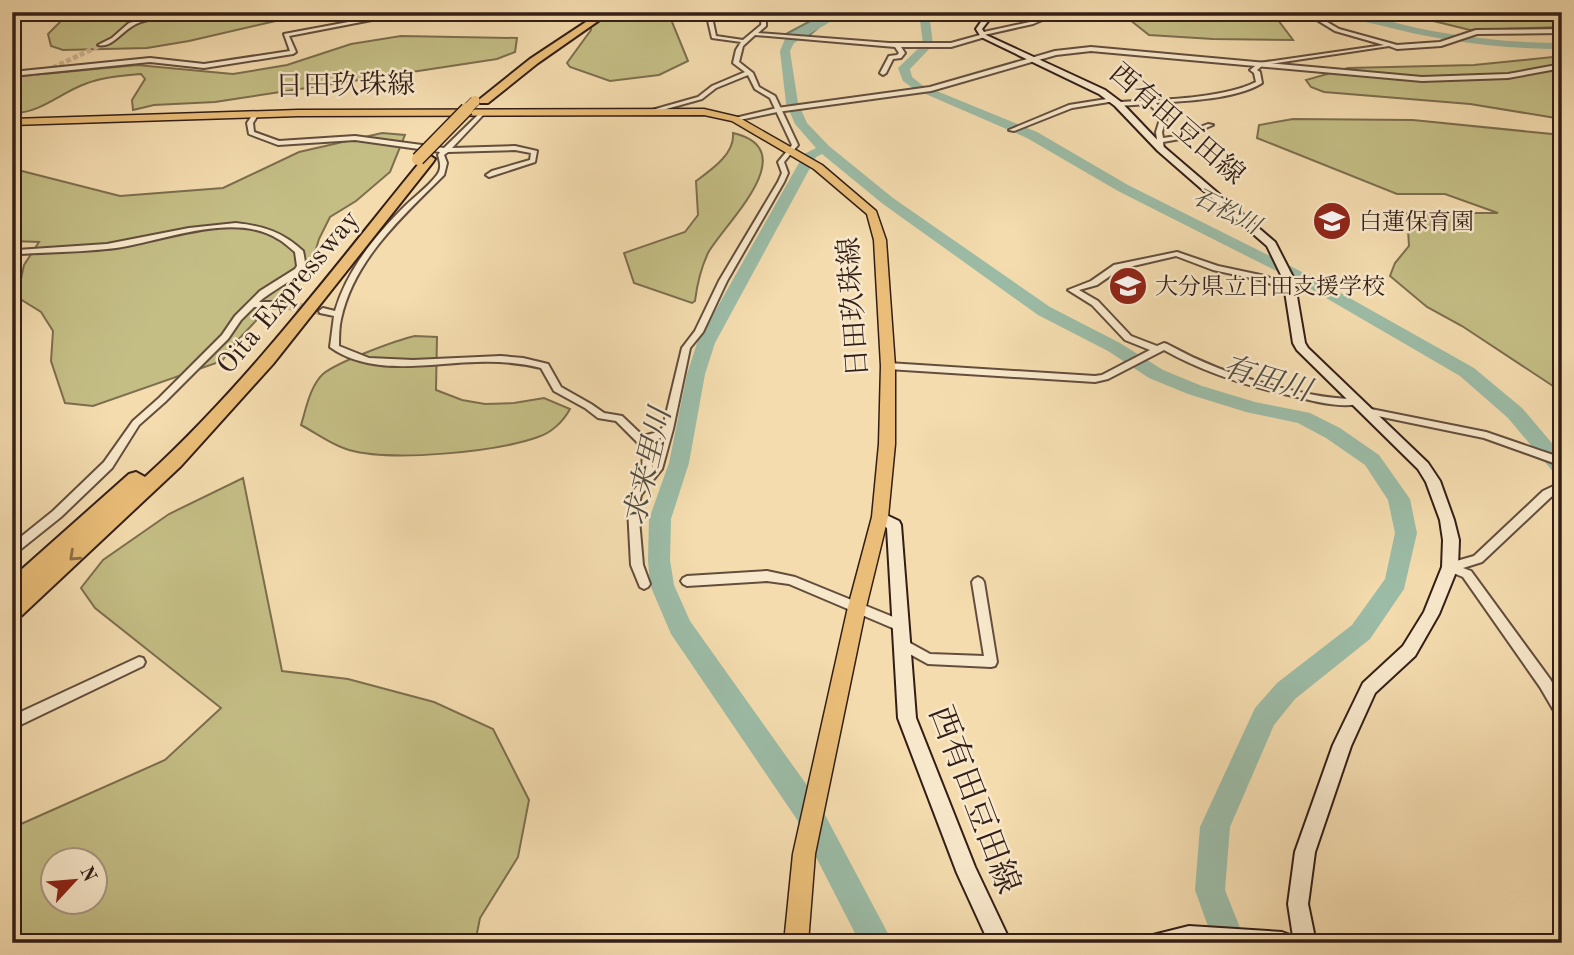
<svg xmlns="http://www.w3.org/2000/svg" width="1574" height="955" font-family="'Old Standard TT','Noto Serif JP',serif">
<rect width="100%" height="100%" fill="#f4dcaf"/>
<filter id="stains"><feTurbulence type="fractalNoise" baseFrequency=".00286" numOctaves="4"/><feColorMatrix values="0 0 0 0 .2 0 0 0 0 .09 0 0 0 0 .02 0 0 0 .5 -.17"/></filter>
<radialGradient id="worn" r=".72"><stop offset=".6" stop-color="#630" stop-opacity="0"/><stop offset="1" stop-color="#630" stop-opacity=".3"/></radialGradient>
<g fill="#c4be85" stroke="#7c6e4e" stroke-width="2" fill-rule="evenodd">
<polygon points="70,12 315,12 189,41 147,48 63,50 51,46 48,34"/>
<polygon points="590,12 670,12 670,17 688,61 659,75 610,81 570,67 567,63 591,30"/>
<polygon points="1129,12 1263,12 1278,20 1293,40 1213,39 1149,35 1130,20"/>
<polygon points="1357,12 1562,12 1562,27 1470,30 1413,16"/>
<path d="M401 36 517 38 515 52 497 59 215 102 154 105 133 110 132 100 145 79 141 74C122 76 102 77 85 84 60 93 39 114 12 113V103L19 100 12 97V77L137 65 233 74 287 65 351 44Z"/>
<polygon points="1562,56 1562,119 1470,104 1324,92 1311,87 1306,80 1348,68 1474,65"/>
<polygon points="1293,119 1413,120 1562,135 1562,392 1462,326 1427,307 1390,276 1395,263 1409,246 1407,213 1498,213 1445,194 1397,194 1257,138 1259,125"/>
<polygon points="382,133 405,135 390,172 356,201 330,217 319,239 310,269 295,279 237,341 222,361 93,406 65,403 51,361 53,331 41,312 17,297 24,265 39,242 12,241 12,166 18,170 120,196 223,188 299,152"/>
<path d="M733 133C806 150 724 224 708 253 701 268 697 285 695 301L692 303 634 283 624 253 685 232 698 215 696 181C711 170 735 154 733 133Z"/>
<path d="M415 336 437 337 436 390 462 400 485 404 514 403 544 398 570 409C563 422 551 433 538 437 496 452 392 462 349 450 333 446 316 433 301 425 306 409 310 386 323 374 337 362 397 340 415 336Z"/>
<path d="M243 478 282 671 348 679 434 702 493 729 529 800 518 857 480 918 475 943H12V828L165 760 221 708 95 608 81 588 103 560 169 514ZM52 860H94V902H52Z"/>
</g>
<polygon fill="#9cbca7" stroke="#727d6d" stroke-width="2" points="827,12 848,12 825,22 805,39 784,35"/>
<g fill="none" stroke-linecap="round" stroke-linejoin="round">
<g fill="#9cbca7" fill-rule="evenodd">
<polygon points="834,12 847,12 794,43 790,51 798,103 807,123 829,146 893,198 1050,307 1120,343 1163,370 1202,386 1255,402 1310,413 1340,428 1379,455 1410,499 1417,533 1404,589 1370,639 1295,699 1274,725 1230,827 1225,890 1246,943 1214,943 1195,890 1200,827 1255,708 1277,683 1352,625 1385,579 1395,533 1388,500 1365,465 1326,438 1298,423 1246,412 1188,394 1149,378 1108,351 1038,315 883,204 822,154 816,157 715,343 705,374 689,463 671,519 670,560 674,585 690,621 816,798 893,943 860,943 796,818 671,634 650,585 648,560 649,519 669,463 687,374 697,343 804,154 816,148 795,124 786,103 780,51 785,39"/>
<polygon points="919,12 929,12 933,45 910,69 912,77 922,85 1037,132 1128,185 1314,278 1474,368 1522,408 1562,455 1562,476 1555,474 1508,418 1460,376 1302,284 1118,191 1027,138 914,89 903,81 898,68 923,44"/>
<path d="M1338 12C1367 12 1395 24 1422 29 1468 38 1515 43 1562 43V49C1500 49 1439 41 1379 25 1366 22 1349 19 1338 12Z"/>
</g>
<polyline stroke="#cdb691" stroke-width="5" stroke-dasharray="5 2.5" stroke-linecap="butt" points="12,87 101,45"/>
<polyline stroke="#cdb691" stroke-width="9" stroke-dasharray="9 4.5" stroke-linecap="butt" points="284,305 323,311"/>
<defs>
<g id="minor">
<path d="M169 12H178C164 18 143 18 131 27 120 34 111 48 98 45L112 38 129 23Z"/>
<polygon points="402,12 413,12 289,36 296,52 293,54 204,68 150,62 12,76 12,72 150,58 204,64 290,51 284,34"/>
<polygon points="461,12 466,12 471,17 502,12 515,12 470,20"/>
<path d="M706 12H711L716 36 743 40 761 25 762 16 764 15 766 16V26L758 33 889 43H951L980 35 979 33 1030 22 1054 12H1061L1033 24 984 35 985 37 951 47H901L905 53 901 58 893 59 886 73 883 75 880 73 889 56 897 55 899 53 895 47 755 35 743 46 739 62 753 73 759 87 775 96 798 145 784 162 788 173 784 182 727 281 703 332 690 348 673 429 662 469 641 495 638 508 643 565 650 584 648 587 644 589 640 587 631 565 628 508 631 494 641 481 643 454 637 442 616 421 598 418 585 408 554 391 541 368C520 363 499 361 477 362 429 363 372 377 330 347L334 316 320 313 319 311 323 308 335 311C347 270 375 236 405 206 415 196 428 187 437 175 442 169 440 162 438 155L440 152 355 140 278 145 249 134 247 123 253 114H257L258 115 253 123 254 132 279 141 355 136 444 148 482 111 485 113 484 114 452 148 515 146 537 151 535 162 489 177 486 175 492 171 530 160 531 153 515 150 448 152 444 155 447 163 444 175C403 216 354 259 341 319 339 327 339 337 339 346L369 358 413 360 501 356 523 358 548 364 561 387 591 404 604 413 622 416 643 436 658 432 663 427 682 348 695 331 719 281 778 182 782 173 778 162 792 145 770 98 755 89 748 75 716 88 702 99 648 114 645 112 698 97 712 86 745 72 733 63 736 50 741 42 712 38ZM661 438 652 468 653 454 647 442Z"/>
<path d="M1304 12H1310L1339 29 1397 45 1440 42 1476 30 1562 29V33L1477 34 1441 46 1397 49 1389 46 1263 65 1257 70 1260 72 1262 83C1238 99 1185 101 1156 103L1167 116 1162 132 1163 138 1177 136 1208 124 1213 125 1180 139 1163 142 1164 149 1161 151 1158 149 1156 132 1161 116 1149 104 1118 106 1115 104 1118 102C1157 100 1222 99 1256 82L1254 73 1250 70 1259 63 1384 45 1335 31Z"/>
<polygon points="1113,98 1116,100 1115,101 1072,108 1014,131 1009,130 1069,105"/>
<path d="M236 223C263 226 283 232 303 251 304 256 306 263 304 268 301 276 268 293 259 302H284L288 305 284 308 254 307 241 320 228 339 165 402 139 425 112 468 61 517 16 553 12 554V544L53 511 104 462 133 421 159 398 222 335 235 316 260 291 295 269 297 266 295 252C290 248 284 242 278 239 234 211 164 241 116 248 84 252 52 252 20 254L16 263 12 265 13 252 17 250 107 244 189 228Z"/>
<path d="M1177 252 1218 266 1265 276 1298 289 1297 291H1291L1260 280 1213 270 1176 256 1120 269 1097 285 1079 290 1098 301 1131 336 1157 346 1164 343 1167 344C1207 366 1246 380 1290 390 1312 395 1333 399 1355 399L1360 402 1358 404C1337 408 1314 401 1293 396 1247 386 1205 373 1164 350L1108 379 1095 382 888 369 883 366 888 363 1095 376 1102 375 1150 350 1125 340 1092 305 1068 290 1091 281 1114 265Z"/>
<polygon points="1366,408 1486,432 1562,458 1562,466 1484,438 1363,413 1361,411 1363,409"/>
<polygon points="1562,482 1562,491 1551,497 1482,562 1463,568 1471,571 1550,679 1562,699 1562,718 1557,716 1540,687 1463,577 1446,570 1444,567 1446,564 1474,556 1543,491"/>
<polygon points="767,571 795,577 903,621 905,625 903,629 899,630 895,629 789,584 767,581 687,586 683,584 681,581 683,578 687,576"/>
<polygon points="978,577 982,579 984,582 997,662 995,666 991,667 928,664 897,647 895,643 897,639 901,638 930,654 984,656 972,582 974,579"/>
<polygon points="139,657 143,658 145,662 143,666 12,729 12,716"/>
</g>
<polygon id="tertiary" points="1091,47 1422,77 1508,74 1562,64 1562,68 1508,78 1422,81 1091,51 1056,55 931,91 777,112 735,121 731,119 777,108 930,87 1055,51"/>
<g id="secondary">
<polygon points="988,12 995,12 982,29 986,35 1105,90 1121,102 1164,147 1275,242 1294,279 1305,343 1308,348 1428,463 1440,481 1454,520 1459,540 1458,567 1439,614 1415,656 1375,693 1351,746 1315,852 1308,904 1316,943 1294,943 1288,904 1295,852 1333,745 1363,683 1403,646 1424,612 1442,567 1443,540 1440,520 1426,482 1418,469 1297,350 1293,343 1283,279 1267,246 1158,151 1115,106 1099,94 981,37 976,29"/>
<polygon points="880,512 899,521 901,525 916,718 975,867 1011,943 989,943 957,873 898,718 887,528 873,517 875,513"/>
<polygon points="1189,926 1282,932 1290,935 1293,943 1150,943 1153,935"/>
</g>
<polygon id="primary" points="704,109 738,117 822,165 876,211 886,240 895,366 895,444 888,517 866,607 815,854 808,943 784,943 793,854 848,607 872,517 879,444 881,366 874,240 867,214 814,169 732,121 704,115 298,116 12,125 12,119 298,110"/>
<g id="motorway">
<polygon points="601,12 611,12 538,63 488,103 480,103 480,99 530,59"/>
<path d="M429 155 435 159 433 162 273 364 181 466 20 617 12 620V578L129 474 136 472 145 477C249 382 335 266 425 156Z"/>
</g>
</defs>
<use href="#minor" stroke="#634e3d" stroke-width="4"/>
<use href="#tertiary" stroke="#634e3d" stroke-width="4"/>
<use href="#secondary" stroke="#331e17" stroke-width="4"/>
<use href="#primary" stroke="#331e17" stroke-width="3"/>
<use href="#motorway" stroke="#331e17" stroke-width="4"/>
<use href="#minor" fill="#f8e8cb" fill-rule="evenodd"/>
<use href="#tertiary" fill="#f8e8cb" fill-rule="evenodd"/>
<use href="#secondary" fill="#f8e8cb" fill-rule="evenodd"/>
<use href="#primary" fill="#eabe78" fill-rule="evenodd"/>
<use href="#motorway" fill="#eabe78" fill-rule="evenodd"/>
<defs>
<polyline id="motorway-bridge-far1" points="465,111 475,101"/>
<polyline id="motorway-bridge" points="418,159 467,109"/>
</defs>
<use href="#motorway-bridge-far1" stroke="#331e17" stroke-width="11" stroke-linecap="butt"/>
<use href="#motorway-bridge" stroke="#331e17" stroke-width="15" stroke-linecap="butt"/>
<use href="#motorway-bridge-far1" stroke="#eabe78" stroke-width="10"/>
<use href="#motorway-bridge" stroke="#eabe78" stroke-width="12"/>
</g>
<defs><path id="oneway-chevron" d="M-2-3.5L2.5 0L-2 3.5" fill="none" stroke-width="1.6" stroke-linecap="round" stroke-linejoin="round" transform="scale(1.75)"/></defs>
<use stroke="#8e6e48" href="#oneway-chevron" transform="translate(74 556) rotate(137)"/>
<defs>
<symbol id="school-disc" viewBox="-11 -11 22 22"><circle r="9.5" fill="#8f2418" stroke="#f8e8cb"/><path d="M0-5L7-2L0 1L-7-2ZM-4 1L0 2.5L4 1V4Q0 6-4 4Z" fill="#fff"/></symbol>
</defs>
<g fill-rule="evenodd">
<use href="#school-disc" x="1310" y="199" width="44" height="44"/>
<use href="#school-disc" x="1106" y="264" width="44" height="44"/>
</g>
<g text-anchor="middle" stroke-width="5" stroke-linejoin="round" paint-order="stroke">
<g font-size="23" fill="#331e17" stroke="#f8e8cb" text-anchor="start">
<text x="1359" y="229">白蓮保育園</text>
<text x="1155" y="294">大分県立日田支援学校</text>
</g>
<g font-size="24" font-style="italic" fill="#524d42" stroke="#f8e8cb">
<text transform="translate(1227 211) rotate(27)" y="8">石松川</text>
</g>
<g font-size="28" fill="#331e17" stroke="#f8e8cb">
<text transform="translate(345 84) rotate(-1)" y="10">日田玖珠線</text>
<text transform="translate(1178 123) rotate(41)" y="10">西有田豆田線</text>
<text transform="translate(287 291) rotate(-50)" y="10">Oita Expressway</text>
<text transform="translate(852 307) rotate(-94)" y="10">日田玖珠線</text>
</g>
<g font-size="30" font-style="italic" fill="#524d42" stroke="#f8e8cb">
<text transform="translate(1267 378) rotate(17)" y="10">有田川</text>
<text transform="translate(647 467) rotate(-77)" y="10">求来里川</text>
</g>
<g font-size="33" fill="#331e17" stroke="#f8e8cb">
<text transform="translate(976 799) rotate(69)" y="12">西有田豆田線</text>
</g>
</g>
<rect width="1574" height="955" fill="none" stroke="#f4dcaf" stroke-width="42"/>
<rect x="14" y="14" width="1546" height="927" fill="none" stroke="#331e17" stroke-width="3.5"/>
<rect x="21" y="21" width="1532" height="913" fill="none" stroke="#331e17" stroke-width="2"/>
<g transform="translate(74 881) rotate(64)"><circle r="33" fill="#f8e8cb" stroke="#a99783" stroke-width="2"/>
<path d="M0-5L12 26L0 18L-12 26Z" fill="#8f2418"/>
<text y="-10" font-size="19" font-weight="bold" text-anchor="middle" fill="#331e17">N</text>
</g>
<rect width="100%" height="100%" filter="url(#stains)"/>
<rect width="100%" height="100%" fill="url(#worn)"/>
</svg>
